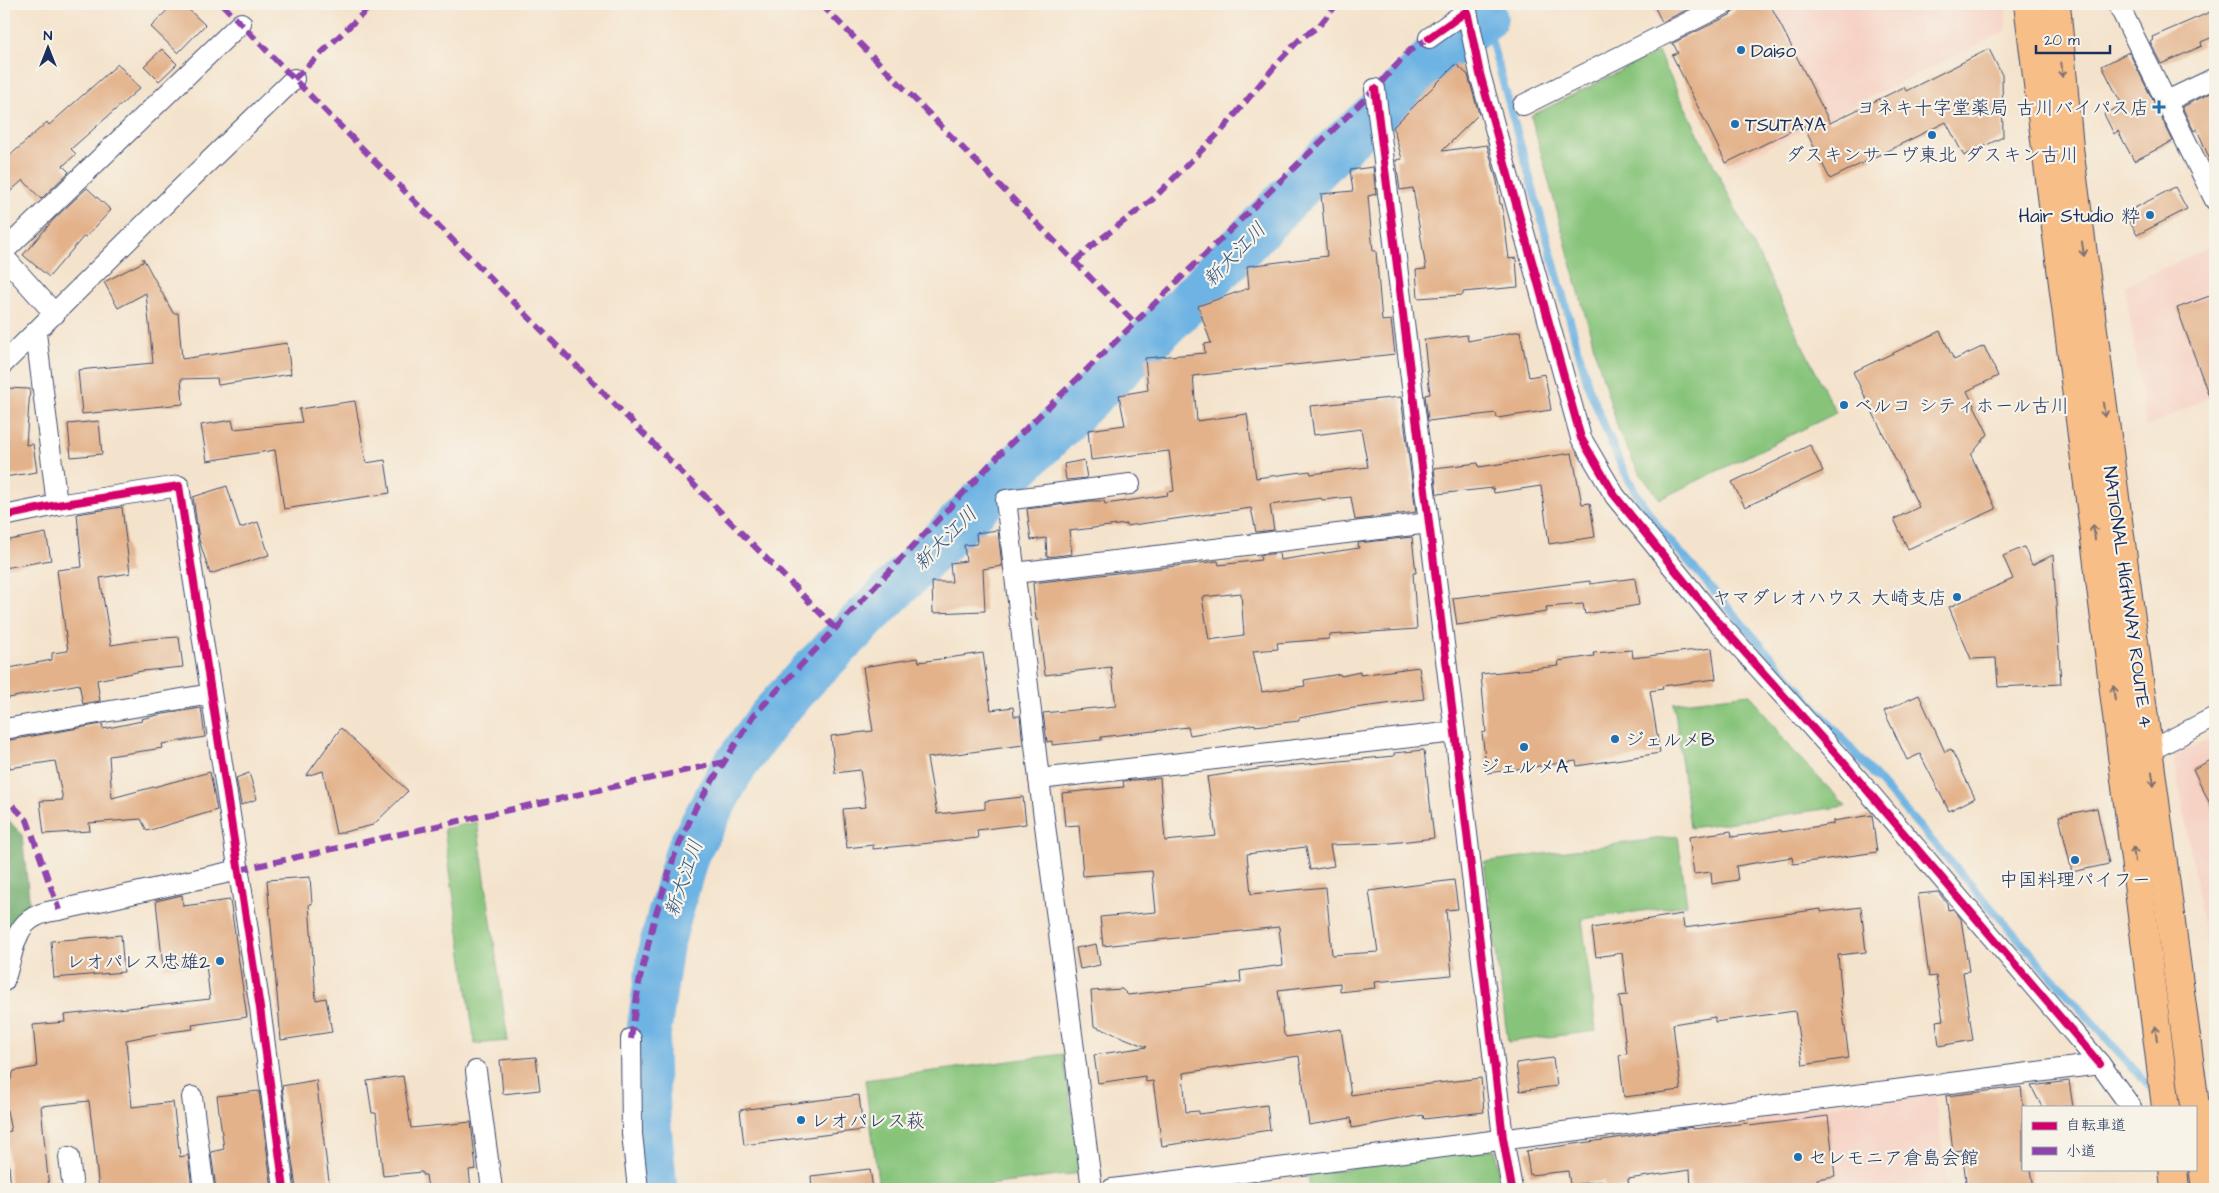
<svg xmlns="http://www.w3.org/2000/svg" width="2219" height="1193" font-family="'Architects Daughter','Klee One',sans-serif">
<rect width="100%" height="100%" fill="#f7f3e8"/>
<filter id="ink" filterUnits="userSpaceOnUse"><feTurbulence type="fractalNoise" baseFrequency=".02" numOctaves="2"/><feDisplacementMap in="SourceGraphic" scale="10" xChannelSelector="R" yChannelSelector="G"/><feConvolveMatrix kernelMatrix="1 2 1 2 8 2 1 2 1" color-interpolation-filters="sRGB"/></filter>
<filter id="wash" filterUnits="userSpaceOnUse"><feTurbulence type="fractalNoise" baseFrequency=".0096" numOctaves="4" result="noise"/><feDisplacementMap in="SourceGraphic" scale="20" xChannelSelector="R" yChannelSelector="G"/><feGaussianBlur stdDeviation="1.12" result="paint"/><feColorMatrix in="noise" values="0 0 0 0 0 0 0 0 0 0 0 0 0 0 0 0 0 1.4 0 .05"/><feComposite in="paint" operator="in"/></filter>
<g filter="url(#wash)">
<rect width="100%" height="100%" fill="#f4e3cc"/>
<g fill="#f6d2c4">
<polygon points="1649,4 1706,4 1661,27"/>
<polygon points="1774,4 2006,4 2006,31 1728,167 1672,54"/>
<polygon points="2215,244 2215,395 2146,427 2125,286"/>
<polygon points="2215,737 2215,946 2207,950 2174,755"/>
<polygon points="1935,1093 1948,1189 1740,1189 1731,1118"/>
</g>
<g fill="#87c47a" stroke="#517a6c">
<polygon points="1658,52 1836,413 1660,499 1638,471 1619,432 1597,358 1531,116"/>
<polygon points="1750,694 1790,748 1846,806 1690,828 1674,703"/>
<polygon points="477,822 508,1041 475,1044 444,829"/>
<polygon points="1678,836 1687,905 1582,919 1596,1031 1508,1042 1484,862"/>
<polygon points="1063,1054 1081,1173 957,1189 879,1189 865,1080"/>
<polygon points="1495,1149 1501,1189 1310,1189 1308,1174"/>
</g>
<polygon fill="#6daa6a" stroke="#446c64" points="4,815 22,835 30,906 6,938 4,946"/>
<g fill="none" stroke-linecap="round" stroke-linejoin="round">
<polyline stroke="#6db3e3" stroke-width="8" points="1481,4 1589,388 1618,459 1637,495 1660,529 1886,789 2155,1093"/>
<polyline stroke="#6db3e3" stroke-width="45" points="655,1189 648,1115 646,1051 661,947 687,853 731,771 770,717 809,674 976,507 1187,303 1329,156 1412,82 1432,59 1485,18"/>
</g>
<g id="blocks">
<g fill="#e3b28b" fill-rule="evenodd">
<polygon points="173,4 183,4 205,25 178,53 151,27"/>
<polygon points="1653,4 1699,4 1662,22"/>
<polygon points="1737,4 1770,4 1830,123 1904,87 1906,91 1989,49 2002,75 2003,137 1964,156 1946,122 1830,179 1803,125 1726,163 1672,55 1678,53 1673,43 1730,15 1735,10"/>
<polygon points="2215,10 2215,36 2201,42 2202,46 2161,64 2150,42 2153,40 2152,37"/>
<polygon points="162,49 177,64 159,81 144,66"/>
<polygon points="2129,52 2173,141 2134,161 2118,131 2114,134 2104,114 2122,105 2102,66"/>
<polygon points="118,64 140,88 71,149 76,154 63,166 69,172 41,199 23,180 4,197 4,161 47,122 49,125"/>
<polygon points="1456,64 1468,75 1479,114 1442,151 1487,145 1497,181 1500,204 1502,204 1509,259 1516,258 1518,287 1463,292 1463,295 1418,298 1416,270 1426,269 1413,188 1400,190 1396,160 1402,159 1393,127"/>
<polygon points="2215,91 2215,172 2197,129 2194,131 2182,107"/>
<polygon points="1373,167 1376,194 1368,196 1373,251 1376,251 1382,321 1391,320 1395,354 1193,376 1197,421 1247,414 1256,478 1310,471 1311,474 1368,467 1361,429 1314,435 1310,406 1401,397 1416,512 1355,520 1351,497 1322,500 1321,498 1270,505 1274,530 1256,532 1251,508 1126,526 1126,524 1069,531 1072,554 1047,557 1046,538 1031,540 1027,509 1090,501 1104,501 1105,504 1168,495 1167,492 1174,491 1169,451 1091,460 1088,430 1125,425 1119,395 1148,390 1145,358 1205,353 1204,344 1211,343 1198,306 1249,288 1247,266 1327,256 1321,194 1353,191 1350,170"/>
<polygon points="2175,187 2187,209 2137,235 2125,213"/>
<polygon points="87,188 111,210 86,237 84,236 49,277 23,255 54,219"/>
<polygon points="143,258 173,313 178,313 182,359 287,343 291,374 218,385 217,378 181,379 183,404 82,414 78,370 153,363 146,293 118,308 104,282 143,262"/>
<polygon points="2215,294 2215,406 2213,407 2177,308"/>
<polygon points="1520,331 1529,377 1545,374 1551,410 1497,418 1496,413 1428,421 1425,395 1430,394 1424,340 1467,335 1468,341"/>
<polygon points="1940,331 1954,360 1984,346 1998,376 1967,391 1988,434 1971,455 1996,509 1908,549 1894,519 1919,507 1853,372"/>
<polygon points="4,388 30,389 26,445 33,444 37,472 4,477"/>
<polygon points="355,401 366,463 385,460 390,493 284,509 275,450 207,461 201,425 232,420 234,429 302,422 299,409"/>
<polygon points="99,421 102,454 71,457 68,424"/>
<polygon points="1810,445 1823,471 1745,507 1732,482"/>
<polygon points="1572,453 1582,504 1590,503 1595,537 1549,544 1541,486 1494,493 1493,488 1437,494 1434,468 1478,463 1479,467"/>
<polygon points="1084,460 1087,478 1066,480 1064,464"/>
<polygon points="227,486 240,528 258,522 269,555 210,574 199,540 193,497"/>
<polygon points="122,507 130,573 100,578 111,645 149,639 179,637 183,667 142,671 97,680 100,701 83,704 79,684 4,699 4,669 52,660 52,653 68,651 57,570 82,567 77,514"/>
<polygon points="998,530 1002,566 983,569 985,611 933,613 932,582 952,582 950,563 966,561 964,545 977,544 976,533"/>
<polygon points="46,533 51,560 4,568 4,541"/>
<path d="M1412 537 1416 573H1413L1417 629 1329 635V639L1277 643 1278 649 1253 651 1262 692 1305 686 1304 680 1340 674 1341 676 1360 672V675L1419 667 1424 699 1347 709 1299 718V721L1255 726V724L1190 735 1188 727 1101 737V740L1052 745V741L1047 742 1043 713 1116 706 1111 667 1045 675 1038 620H1036L1033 583 1218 561 1219 565 1261 560 1260 555 1279 553 1280 560 1359 548 1358 543ZM1241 593 1244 635 1209 640 1202 597Z"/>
<polygon points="2024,547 2032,565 2053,555 2061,684 1998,687 1996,658 1971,659 1949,607 2013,579 2003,556"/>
<polygon points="1635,578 1639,605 1585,614 1583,604 1546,607 1547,612 1457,625 1453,598 1590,581 1590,584"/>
<polygon points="1712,648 1716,679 1662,686 1663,689 1650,691 1660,753 1577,766 1576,761 1487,773 1482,733 1486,732 1481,674 1559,666 1558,661 1594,656 1593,653 1632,650 1633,658"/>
<polygon points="983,653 991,710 1013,707 1014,716 1020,716 1023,745 927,758 937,814 985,809 985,801 1023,797 1026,824 977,830 978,838 873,849 873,845 847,848 843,809 866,807 860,770 835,773 831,736 873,731 863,667 918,658 919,662"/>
<polygon points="1919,695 1945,752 1951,749 1975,798 1949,811 1920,754 1907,760 1884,711"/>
<polygon points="201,708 205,737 162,744 163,748 109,756 112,798 210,772 217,810 147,831 141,819 89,823 90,831 44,834 40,801 63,800 55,761 10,768 4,741 102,724 103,729 142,721 141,719 158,715"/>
<polygon points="341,728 408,791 373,825 336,834 323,771 306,776"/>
<polygon points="1424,750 1434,838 1391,843 1330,845 1334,866 1310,870 1306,847 1247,854 1251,894 1326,887 1332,955 1378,952 1369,891 1454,880 1458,909 1446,910 1452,975 1374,982 1375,988 1340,992 1340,983 1278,990 1284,1034 1286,1037 1341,1029 1351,1095 1395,1088 1481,1078 1484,1112 1424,1119 1423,1115 1352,1128 1351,1118 1309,1125 1299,1056 1183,1073 1186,1112 1199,1111 1199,1114 1267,1105 1270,1130 1162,1146 1153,1081 1146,1082 1145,1076 1098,1083 1094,1055 1147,1047 1094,1026 1091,991 1122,989 1128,995 1241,982 1240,971 1283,965 1279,927 1103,946 1100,917 1156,912 1152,871 1083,876 1079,825 1065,826 1062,793 1124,787 1123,781 1160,778 1165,841 1216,836 1207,777 1264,768 1394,756 1394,753"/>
<polygon points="2215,758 2215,814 2193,769"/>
<polygon points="249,773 257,799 241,805 236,778"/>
<polygon points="2097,808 2109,864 2072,872 2059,816"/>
<polygon points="1872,815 1877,852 1793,864 1792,857 1736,866 1738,880 1712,884 1711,872 1694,874 1689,837 1731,831 1732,837 1781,830 1781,832 1833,824 1833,821"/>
<polygon points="310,877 312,904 309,904 316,1000 326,998 332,1032 281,1040 267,880"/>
<polygon points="1938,892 1947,903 1948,910 1953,909 1961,919 1969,971 1963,972 1973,1040 1939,1046 1936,1021 1943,1020 1936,976 1929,977 1918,894"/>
<polygon points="182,895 183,906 230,900 247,1017 192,1025 193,1029 162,1033 126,1040 132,1107 173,1102 180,1157 188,1155 192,1189 99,1189 89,1101 41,1106 49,1189 11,1189 6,1132 11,1131 4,1096 14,1071 37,1067 33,1025 65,1022 64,1015 210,999 206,964 163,968 156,901"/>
<polygon points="1861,907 1866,952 1838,955 1842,998 1841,998 1849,1058 1803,1065 1795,1011 1715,1022 1715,1017 1673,1024 1681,1090 1624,1097 1619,1055 1627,1054 1619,996 1627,995 1622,953 1596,957 1592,928 1682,914 1684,928 1821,909 1821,912"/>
<polygon points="121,935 124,972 54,978 51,941"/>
<polygon points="1096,944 1100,965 1080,969 1076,948"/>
<polygon points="536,1057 540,1090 503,1094 500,1060"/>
<polygon points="1553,1058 1557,1086 1520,1091 1516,1063"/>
<polygon points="403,1076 411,1128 471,1122 476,1169 469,1170 471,1189 428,1189 426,1175 422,1175 422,1172 383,1176 376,1113 372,1113 367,1081"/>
<polygon points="316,1080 330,1189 296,1189 282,1086"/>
<polygon points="2069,1081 2073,1107 2042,1107 2031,1086"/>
<polygon points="2021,1087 2023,1103 2023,1169 2031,1169 2034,1188 1967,1189 1962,1150 1953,1151 1946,1096"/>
<polygon points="259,1091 272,1189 216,1189 211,1152 224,1149 217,1096"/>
<polygon points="859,1095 863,1130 744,1145 740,1110"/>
<polygon points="1828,1116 1835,1176 1817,1179 1818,1189 1691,1189 1690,1170 1628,1179 1629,1187 1611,1189 1605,1189 1604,1181 1570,1185 1568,1171 1530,1175 1526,1151 1693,1127 1693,1129 1748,1123 1749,1126"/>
<polygon points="870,1169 873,1189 812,1189 811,1176"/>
</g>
</g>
</g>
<g filter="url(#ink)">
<use href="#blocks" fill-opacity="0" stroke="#3c4a6e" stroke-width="1"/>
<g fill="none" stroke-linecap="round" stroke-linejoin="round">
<defs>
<g id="minor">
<polyline points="2118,4 2215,200"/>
<polyline points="1429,38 1467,11 1480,74 1581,438 1615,496 1715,619 1844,763 2100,1064"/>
<polyline points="1375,89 1455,732 1503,1138 1512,1189"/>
<polyline points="2167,101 2215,78"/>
<polyline points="1523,105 1725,4"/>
<polyline points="4,251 241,23"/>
<polyline points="4,257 55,314"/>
<polyline points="36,333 57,505"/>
<polyline points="4,363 177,192 294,79"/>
<polyline points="4,516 57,505 179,486 260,1008 284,1189"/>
<polyline points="1015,573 1429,523"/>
<polyline points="4,729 211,694"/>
<polyline points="2149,751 2215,717"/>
<polyline points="1039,779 1455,732"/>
<path d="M4 981C17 944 12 915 59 910L239 870"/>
<polyline points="631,1039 632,1134 638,1189"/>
<polyline points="476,1071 492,1189"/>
<polyline points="192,1097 204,1189"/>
<polyline points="69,1157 73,1189"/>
<polyline points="1092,1189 1039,779 1006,500 1130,484"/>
<polyline points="1112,1189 2100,1064 2131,1107"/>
</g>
<g id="trunk">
<polyline points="2028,4 2166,1107"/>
<polyline points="2056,4 2069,148 2206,1189"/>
<polyline points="2173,1169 2175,1189"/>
</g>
</defs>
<use href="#minor" stroke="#3c4a6e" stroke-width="22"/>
<use href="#trunk" stroke="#3c4a6e" stroke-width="30"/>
<use href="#minor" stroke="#fff" stroke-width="20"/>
<use href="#trunk" stroke="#f7be88" stroke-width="28"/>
<g stroke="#8e44ad" stroke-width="6" stroke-dasharray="12 6" stroke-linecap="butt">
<polyline points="222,4 294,79 835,628"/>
<polyline points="821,4 1135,323"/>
<polyline points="294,79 373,4"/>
<polyline points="1075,262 1090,247 1152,200 1224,128 1280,60 1300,39 1319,26 1337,4"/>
<polyline points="4,791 5,798 27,820 59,910"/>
<polyline points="239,870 724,762"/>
<polyline points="631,1039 639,983 654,920 675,854 696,807 753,716 1000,454 1375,89 1409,51 1429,38"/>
</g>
<defs>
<g id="cycleway">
<polyline points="1429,38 1467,11 1480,74 1581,438 1615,496 1715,619 1844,763 2100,1064"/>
<polyline points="1375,89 1455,732 1503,1138 1512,1189"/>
<polyline points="4,516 57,505 179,486 260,1008 284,1189"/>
</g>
</defs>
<use href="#cycleway" stroke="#f7f3e8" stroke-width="11"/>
<use href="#cycleway" stroke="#d6006c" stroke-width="8"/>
</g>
<defs><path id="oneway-shaft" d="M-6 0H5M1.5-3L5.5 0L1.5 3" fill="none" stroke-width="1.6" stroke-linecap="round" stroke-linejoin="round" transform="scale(1.25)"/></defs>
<g stroke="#7e6f71">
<use href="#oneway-shaft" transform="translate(2062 70) rotate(85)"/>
<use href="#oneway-shaft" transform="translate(2083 249) rotate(82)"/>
<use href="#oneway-shaft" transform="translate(2104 410) rotate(82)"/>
<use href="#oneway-shaft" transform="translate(2094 532) rotate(-97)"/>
<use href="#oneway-shaft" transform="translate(2114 693) rotate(-97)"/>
<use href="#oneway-shaft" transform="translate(2153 779) rotate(82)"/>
<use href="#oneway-shaft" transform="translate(2134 854) rotate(-97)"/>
<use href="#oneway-shaft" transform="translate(2156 1033) rotate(-97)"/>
</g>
</g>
<g fill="#1f6fb2" stroke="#f7f3e8" stroke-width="2">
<circle cx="1741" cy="50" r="5"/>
<path d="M2156.5 99.5h5v5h5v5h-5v5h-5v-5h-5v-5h5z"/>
<circle cx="1735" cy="124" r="5"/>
<circle cx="1932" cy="135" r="5"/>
<circle cx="2150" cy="215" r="5"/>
<circle cx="1844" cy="405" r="5"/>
<circle cx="1957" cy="597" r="5"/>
<circle cx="1615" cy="739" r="5"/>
<circle cx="1524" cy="747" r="5"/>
<circle cx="2075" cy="860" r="5"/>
<circle cx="220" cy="961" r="5"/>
<circle cx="801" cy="1120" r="5"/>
<circle cx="1798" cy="1157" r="5"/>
</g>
<g text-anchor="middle" stroke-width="4.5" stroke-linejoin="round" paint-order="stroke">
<g font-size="19" fill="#1b2f5e" stroke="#f7f3e8" text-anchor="start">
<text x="1751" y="57">Daiso</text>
<text x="2149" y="114" text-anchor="end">ヨネキ十字堂薬局 古川バイパス店</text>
<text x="1745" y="131">TSUTAYA</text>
<text x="1932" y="161" text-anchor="middle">ダスキンサーヴ東北 ダスキン古川</text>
<text x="2140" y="222" text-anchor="end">Hair Studio 粋</text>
<text x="1854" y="412">ベルコ シティホール古川</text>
<text x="1947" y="604" text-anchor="end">ヤマダレオハウス 大崎支店</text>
<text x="1625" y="746">ジェルメB</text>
<text x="1524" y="773" text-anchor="middle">ジェルメA</text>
<text x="2075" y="886" text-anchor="middle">中国料理パイフー</text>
<text x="210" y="968" text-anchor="end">レオパレス忠雄2</text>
<text x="811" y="1127">レオパレス萩</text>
<text x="1808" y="1164">セレモニア倉島会館</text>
</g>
<g font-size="19" fill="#1b2f5e" stroke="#f7f3e8">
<text transform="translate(2129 597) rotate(82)" y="7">NATIONAL HIGHWAY ROUTE 4</text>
</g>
<g font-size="20" font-style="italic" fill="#345786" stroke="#f7f3e8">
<text transform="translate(1234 254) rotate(-46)" y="7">新大江川</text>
<text transform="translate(945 538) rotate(-45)" y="7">新大江川</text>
<text transform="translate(683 878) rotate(-71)" y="7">新大江川</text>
</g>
</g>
<rect width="2219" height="1193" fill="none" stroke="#f7f3e8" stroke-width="20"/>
<rect x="2022" y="1106" width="175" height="65" fill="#f7f3e8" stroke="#9fa5b1"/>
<rect x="2032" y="1122" width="25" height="8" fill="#d6006c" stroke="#9fa5b1"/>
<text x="2066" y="1130" font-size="15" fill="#1b2f5e">自転車道</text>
<rect x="2032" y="1147" width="25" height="8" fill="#8e44ad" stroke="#9fa5b1"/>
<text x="2066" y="1156" font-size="15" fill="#1b2f5e">小道</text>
<g transform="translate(48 48)" stroke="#f7f3e8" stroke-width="4" paint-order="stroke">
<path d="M0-4L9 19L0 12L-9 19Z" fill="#1b2f5e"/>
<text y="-8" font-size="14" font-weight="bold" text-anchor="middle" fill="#1b2f5e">N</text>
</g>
<path d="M2036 45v8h74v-8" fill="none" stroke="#1b2f5e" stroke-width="2.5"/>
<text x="2044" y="45" font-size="15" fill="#1b2f5e" stroke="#f7f3e8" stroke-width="4" paint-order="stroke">20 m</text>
</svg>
